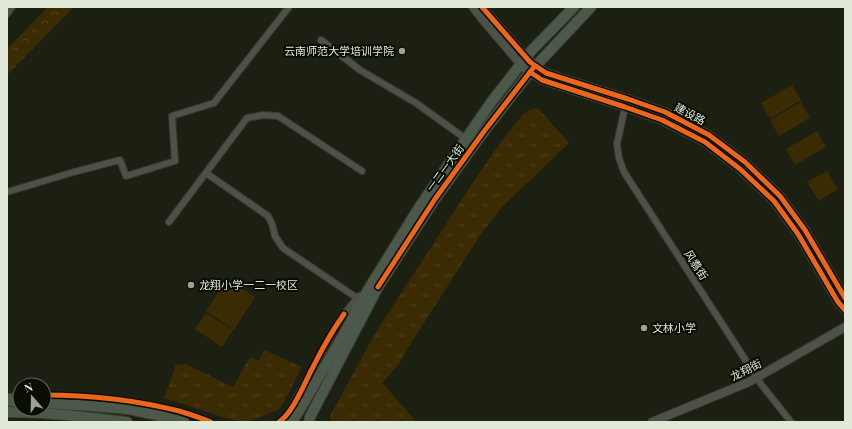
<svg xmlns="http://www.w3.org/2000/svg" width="852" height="429" font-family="'Playfair Display','Noto Sans SC',serif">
<defs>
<pattern id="forest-crowns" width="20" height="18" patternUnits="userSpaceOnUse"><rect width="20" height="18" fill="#3b2b03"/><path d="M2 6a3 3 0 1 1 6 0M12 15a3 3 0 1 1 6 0" fill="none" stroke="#4e401b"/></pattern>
<pattern id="park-tufts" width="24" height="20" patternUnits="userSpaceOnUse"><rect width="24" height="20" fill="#3b2b03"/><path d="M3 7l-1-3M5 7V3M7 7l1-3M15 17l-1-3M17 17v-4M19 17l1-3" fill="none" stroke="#4e401b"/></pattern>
</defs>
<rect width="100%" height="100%" fill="#1b2013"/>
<g fill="#3b2b03">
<polygon points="792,85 801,100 770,119 761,103"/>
<polygon points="801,102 810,118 779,136 770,120"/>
<polygon points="817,131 826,147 795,165 786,149"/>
<polygon points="827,171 838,189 819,201 807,182"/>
<polygon points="227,279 255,297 234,330 206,311"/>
<polygon points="206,313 233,330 222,347 195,329"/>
</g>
<polygon fill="url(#forest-crowns)" points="48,7 74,7 7,75 7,49"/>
<g fill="url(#park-tufts)">
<polygon points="538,108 569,143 502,207 481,234 409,346 398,365 382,383 417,422 331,422 330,416 377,330 441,232 474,181 491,156 513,126 528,110"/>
<polygon points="264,350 302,367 283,404 278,410 258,418 248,421 239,421 232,420 164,398 176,365 186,364 233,387 250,357 259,361"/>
</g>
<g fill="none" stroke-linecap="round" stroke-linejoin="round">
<defs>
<g id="minor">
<polyline points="7,14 12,7"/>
<polyline points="321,40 360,70 416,103 466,139"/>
<polyline points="625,107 617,144 619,158 624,172 761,384 791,422"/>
<polyline points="206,173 268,216 272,224 275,236 283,248 357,298"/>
<polyline points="7,192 74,172 120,160 126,176 175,161 172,116 214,103 289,7"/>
<polyline points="169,222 247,118 263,115 278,116 362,171"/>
<path d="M44 395C89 395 135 400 179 411 190 414 200 418 211 422"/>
<polyline points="7,397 20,396"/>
<polyline points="279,422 286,417 294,403 333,331 344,314 359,296"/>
</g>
<g id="tertiary">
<polyline points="473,7 483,20 524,68 542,80 625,107 662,120 705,142 740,169 774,201 798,234 838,302 845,310"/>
<polyline points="482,7 530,62 546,73 628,99 665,112 709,135 745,162 780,196 805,230 845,298"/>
<polyline points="652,422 749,382 845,327"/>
</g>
<g id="primary">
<polyline points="7,401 20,402"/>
<path d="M44 403C72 405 99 406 127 409 146 412 165 417 184 422"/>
<path d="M7 412C47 412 87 417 127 422"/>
<polyline points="291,422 296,416 344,334 368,290 420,206 492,101 521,64 532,50 574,7"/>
<polyline points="309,422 310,417 378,287 435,199 485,130 530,72 591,7"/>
</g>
</defs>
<use href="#minor" stroke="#353a30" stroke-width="8"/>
<use href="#tertiary" stroke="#353a30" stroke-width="10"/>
<use href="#primary" stroke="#353a30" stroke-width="12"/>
<use href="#minor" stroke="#4d5147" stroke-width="6"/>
<use href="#tertiary" stroke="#4d5147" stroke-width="8"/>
<use href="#primary" stroke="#4b584a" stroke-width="10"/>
<defs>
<g id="cycleway">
<polyline points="482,7 530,62 546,73 628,99 665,112 709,135 745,162 780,196 805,230 845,298"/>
<polyline points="530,72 542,80 625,107 662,120 705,142 740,169 774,201 798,234 838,302 845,310"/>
<polyline points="378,287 435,199 485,130 534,67"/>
<path d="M44 395C89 395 135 400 179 411 190 414 200 418 211 422"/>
<path d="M279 422C293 413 305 382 313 367 322 349 332 331 344 314"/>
</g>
</defs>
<use href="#cycleway" stroke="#090d04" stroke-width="8"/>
<use href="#cycleway" stroke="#eb651d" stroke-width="5"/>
</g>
<g fill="#9ba293" stroke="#090d04" stroke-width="1.5">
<circle cx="402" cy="51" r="4"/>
<circle cx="191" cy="285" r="4"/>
<circle cx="644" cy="328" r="4"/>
</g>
<g text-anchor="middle" stroke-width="4" stroke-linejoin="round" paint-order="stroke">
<g font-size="11" fill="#e0e8d8" stroke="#090d04" text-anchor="start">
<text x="394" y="55" text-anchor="end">云南师范大学培训学院</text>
<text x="199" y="289">龙翔小学一二一校区</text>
<text x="652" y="332">文林小学</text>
</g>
<g font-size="11" fill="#e0e8d8" stroke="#090d04">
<text transform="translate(690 114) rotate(28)" y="4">建设路</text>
<text transform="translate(445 168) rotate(-54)" y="4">一二一大街</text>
<text transform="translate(696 265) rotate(57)" y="4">风翥街</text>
<text transform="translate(746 370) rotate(-27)" y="4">龙翔街</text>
</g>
</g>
<rect width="852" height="429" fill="none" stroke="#e0e8d8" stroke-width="16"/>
<g transform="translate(32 397) rotate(340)"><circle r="19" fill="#090d04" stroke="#5f6559"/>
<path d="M0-3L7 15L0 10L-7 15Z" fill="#9ba293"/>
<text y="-6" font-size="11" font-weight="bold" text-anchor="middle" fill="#e0e8d8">N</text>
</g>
</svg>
